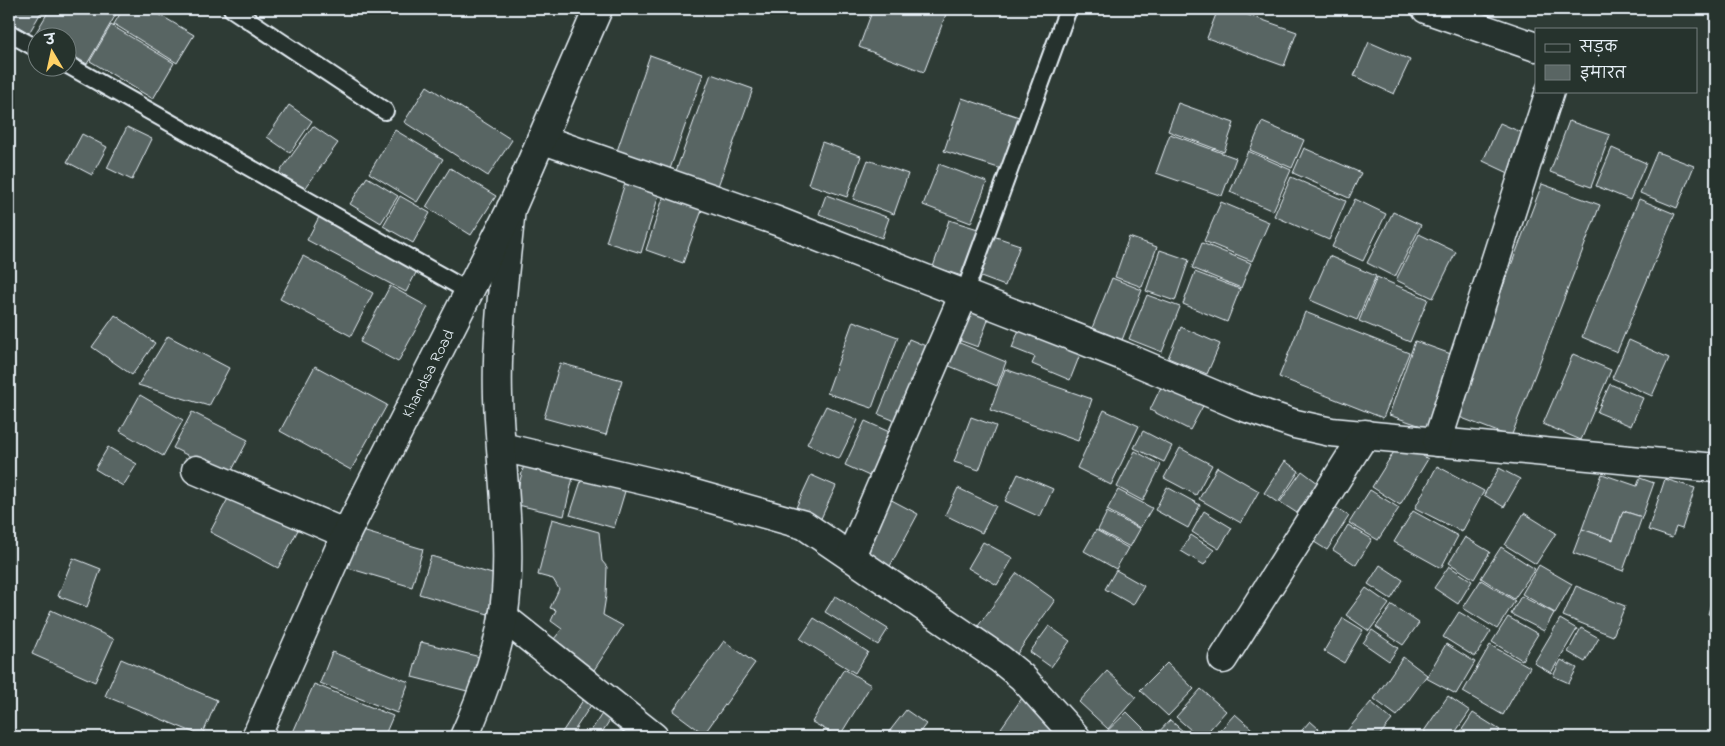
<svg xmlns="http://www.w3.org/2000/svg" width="1725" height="746" font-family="'Indie Flower','Playpen Sans Deva',sans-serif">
<rect width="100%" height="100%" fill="#2e3b35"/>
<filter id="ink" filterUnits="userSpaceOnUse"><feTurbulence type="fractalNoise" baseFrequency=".02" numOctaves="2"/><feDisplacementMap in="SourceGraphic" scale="10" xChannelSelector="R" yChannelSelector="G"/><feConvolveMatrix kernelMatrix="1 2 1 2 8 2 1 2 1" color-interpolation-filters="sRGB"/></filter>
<g filter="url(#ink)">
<g fill="#596563" stroke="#e8f1f8">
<polygon points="9,9 43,9 29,33 9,21"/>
<polygon points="50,9 114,9 118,11 87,64 68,53 68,38 42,38 35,34"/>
<polygon points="123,9 150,9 194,35 177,63 114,24"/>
<polygon points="873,9 948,9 924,72 859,47"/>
<polygon points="1218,9 1231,9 1297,32 1284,66 1207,38"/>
<polygon points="111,25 174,63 153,99 90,61"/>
<polygon points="1369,42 1410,60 1394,94 1354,76"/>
<polygon points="650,55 703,74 670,169 617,151"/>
<polygon points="711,74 753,89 718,186 676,171"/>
<polygon points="427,86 512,140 488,176 404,122"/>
<polygon points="962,98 1022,118 1005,170 944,151"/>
<polygon points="1178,103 1234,123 1224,152 1168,131"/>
<polygon points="289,105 312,121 290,153 267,137"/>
<polygon points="1569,121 1610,135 1591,187 1550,172"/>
<polygon points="1262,122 1304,140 1292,168 1250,150"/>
<polygon points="1500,123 1532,137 1515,176 1483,161"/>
<polygon points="313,126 338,143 304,190 279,173"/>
<polygon points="127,127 152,139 132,180 107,168"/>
<polygon points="395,130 443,159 417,202 369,173"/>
<polygon points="82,134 107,147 92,175 67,162"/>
<polygon points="1170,134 1236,158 1222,196 1156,173"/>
<polygon points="822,142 861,156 847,197 808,184"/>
<polygon points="1304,148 1361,173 1349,198 1293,173"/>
<polygon points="1612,148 1646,163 1630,200 1596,186"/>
<polygon points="1248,151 1291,170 1273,211 1230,192"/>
<polygon points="1657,152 1694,166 1677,208 1640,193"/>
<polygon points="868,160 908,174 894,214 853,199"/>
<polygon points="939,164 987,182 971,223 923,205"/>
<polygon points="450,168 496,196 471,235 426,207"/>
<polygon points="628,174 662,185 641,253 606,242"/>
<polygon points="367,177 398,196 381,223 350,204"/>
<polygon points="1291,177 1346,201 1329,240 1274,216"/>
<polygon points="1542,184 1600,205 1511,437 1454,415"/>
<polygon points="667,186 706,199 683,263 646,250"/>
<polygon points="826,195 889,218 882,238 819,214"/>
<polygon points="400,196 430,213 413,243 383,226"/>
<polygon points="1355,199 1386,214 1363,261 1332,247"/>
<polygon points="1639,199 1675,214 1617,352 1582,337"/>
<polygon points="1221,202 1269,222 1252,261 1204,241"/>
<polygon points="1393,212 1421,225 1395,277 1367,263"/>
<polygon points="319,217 418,269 406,292 307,240"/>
<polygon points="949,220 978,229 962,276 933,267"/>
<polygon points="1419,234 1456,252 1433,298 1396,280"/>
<polygon points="993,236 1020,245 1005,286 978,276"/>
<polygon points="1129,237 1157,247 1142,287 1115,277"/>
<polygon points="1202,243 1251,263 1241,288 1192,268"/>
<polygon points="1160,250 1189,260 1175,301 1146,291"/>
<polygon points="303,256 373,293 351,336 280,299"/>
<polygon points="1329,256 1376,276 1357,320 1310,300"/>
<polygon points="1195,272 1240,289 1227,322 1183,304"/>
<polygon points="1377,277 1428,299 1410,342 1359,321"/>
<polygon points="1112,278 1142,290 1122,340 1092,328"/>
<polygon points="390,286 428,307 398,362 360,342"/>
<polygon points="1147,295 1180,307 1162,352 1129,339"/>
<polygon points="968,298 993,307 978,347 953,338"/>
<polygon points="1305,312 1409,353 1383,418 1279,377"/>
<polygon points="115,315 155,343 132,375 92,347"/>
<polygon points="853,321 898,337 872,408 827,393"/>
<polygon points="1020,327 1081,352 1070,380 1032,364 1035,357 1012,348"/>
<polygon points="1181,327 1220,344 1207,374 1168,358"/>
<polygon points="168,336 229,368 209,406 138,385"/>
<polygon points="909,339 933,349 903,424 878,414"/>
<polygon points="950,339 1006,362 997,386 940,362"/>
<polygon points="1629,340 1669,358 1652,396 1612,378"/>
<polygon points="1415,341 1462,358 1436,431 1389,415"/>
<polygon points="1573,354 1611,370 1581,440 1543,424"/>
<polygon points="560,363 622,380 606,435 544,418"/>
<polygon points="315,366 387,405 351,470 280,431"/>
<polygon points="1005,369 1092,399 1078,441 990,410"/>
<polygon points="1163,383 1204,404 1190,430 1150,410"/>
<polygon points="1610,384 1643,398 1631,426 1597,412"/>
<polygon points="140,395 183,420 163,456 120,431"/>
<polygon points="826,406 858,420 839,459 807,444"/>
<polygon points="1104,410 1139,426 1111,485 1077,468"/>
<polygon points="192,412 248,440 229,476 173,448"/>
<polygon points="971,417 996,426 979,470 954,462"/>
<polygon points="865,421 896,435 876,479 845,465"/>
<polygon points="1143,431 1172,446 1164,462 1134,448"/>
<polygon points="1400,442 1428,459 1400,505 1372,487"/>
<polygon points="108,447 137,464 123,486 95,469"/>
<polygon points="1180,448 1212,465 1196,495 1164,478"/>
<polygon points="1135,451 1161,465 1143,501 1117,487"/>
<polygon points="526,457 575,469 564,516 514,504"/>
<polygon points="1285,461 1299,471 1278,503 1264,493"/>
<polygon points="1437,466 1484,491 1462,532 1415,508"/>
<polygon points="1217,467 1259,491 1241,523 1199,499"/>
<polygon points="1499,468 1520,479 1504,507 1484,495"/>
<polygon points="1302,471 1318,483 1297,513 1280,502"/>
<polygon points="1018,474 1053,489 1040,517 1005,501"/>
<polygon points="1602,474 1637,486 1640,478 1654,483 1642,517 1623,511 1613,540 1582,529"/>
<polygon points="583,475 626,488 614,528 570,515"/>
<polygon points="811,475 836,486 818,525 793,514"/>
<polygon points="1665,479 1695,488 1682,529 1676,527 1672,538 1648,530"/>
<polygon points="1167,487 1200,505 1188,528 1155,510"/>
<polygon points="958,488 996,506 982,533 945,515"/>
<polygon points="1118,490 1152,508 1140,528 1107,510"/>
<polygon points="1370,490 1399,508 1378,540 1349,523"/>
<polygon points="231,493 299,528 278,568 210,532"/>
<polygon points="884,496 918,514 889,568 854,550"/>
<polygon points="1318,496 1349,516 1327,550 1295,530"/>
<polygon points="1204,511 1232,528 1219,549 1192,532"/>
<polygon points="1413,511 1458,536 1441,568 1394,542"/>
<polygon points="1623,511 1642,517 1623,571 1573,553 1582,529 1613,540"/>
<polygon points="1107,512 1140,529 1130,547 1098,530"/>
<polygon points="1524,513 1556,533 1536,564 1505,545"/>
<polygon points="552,519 599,532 602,561 607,567 606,596 603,615 623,626 594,670 554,639 562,629 551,621 556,610 550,608 559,589 553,579 538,575"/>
<polygon points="1348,525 1372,539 1356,565 1333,550"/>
<polygon points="359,530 423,549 412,587 348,568"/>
<polygon points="1096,530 1128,548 1116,569 1084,551"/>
<polygon points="1191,535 1214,550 1204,565 1181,551"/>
<polygon points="1465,537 1490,552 1474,579 1449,563"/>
<polygon points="983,542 1013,558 997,585 968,568"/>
<polygon points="1501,547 1535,569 1514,599 1481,578"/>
<polygon points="431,556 499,576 488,614 419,594"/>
<polygon points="73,558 101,569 87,607 58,596"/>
<polygon points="1380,565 1403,580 1391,599 1368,584"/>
<polygon points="1539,565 1572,584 1555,613 1522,594"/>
<polygon points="1449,566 1472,581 1458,604 1434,588"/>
<polygon points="1116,570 1144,586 1133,605 1105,589"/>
<polygon points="1017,573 1055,600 1017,654 978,626"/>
<polygon points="1481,580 1515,601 1497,629 1463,608"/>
<polygon points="1716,585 1716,616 1708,614"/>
<polygon points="1576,586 1625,606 1613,636 1563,616"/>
<polygon points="1366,588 1389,604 1369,631 1346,615"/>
<polygon points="835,596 888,629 878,645 825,612"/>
<polygon points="1521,596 1554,613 1544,631 1511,614"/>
<polygon points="1392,605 1419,623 1403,645 1376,627"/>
<polygon points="51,610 114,639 95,682 32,654"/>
<polygon points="1459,612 1491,631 1475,657 1443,637"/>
<polygon points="1508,617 1538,634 1522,660 1492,642"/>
<polygon points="814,618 868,652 855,673 800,639"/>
<polygon points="1343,618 1363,630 1344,663 1324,651"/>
<polygon points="1560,619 1577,629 1551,673 1534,663"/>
<polygon points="1049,626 1070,641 1051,667 1030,652"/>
<polygon points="1581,628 1599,638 1585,662 1568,652"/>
<polygon points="1372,630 1398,648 1389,661 1363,643"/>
<polygon points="724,641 755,663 704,734 673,711"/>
<polygon points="421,642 488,659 479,694 412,677"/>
<polygon points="1446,644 1475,662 1456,694 1426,678"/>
<polygon points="1490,645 1530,667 1503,715 1463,692"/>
<polygon points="332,652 409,682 397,713 320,683"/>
<polygon points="1403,657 1427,675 1397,716 1374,699"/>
<polygon points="121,659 217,700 202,736 105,696"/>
<polygon points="1561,660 1577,668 1569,683 1553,676"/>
<polygon points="1167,663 1194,689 1168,716 1140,690"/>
<polygon points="844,669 871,685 839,737 812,722"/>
<polygon points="1107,671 1136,697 1108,729 1079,702"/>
<polygon points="314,684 393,716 384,737 291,737"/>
<polygon points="1201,689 1226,711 1203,737 1199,737 1176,717"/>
<polygon points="589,691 617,709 599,737 587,737 605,709 593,702 570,737 559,737"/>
<polygon points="1448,696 1470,711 1452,737 1433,737 1424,731"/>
<polygon points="1022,698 1063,726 1056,737 1015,737 1001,728"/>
<polygon points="1371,702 1392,720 1378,737 1342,737"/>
<polygon points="906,710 926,724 916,737 885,737"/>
<polygon points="1127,712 1146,731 1140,737 1101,737"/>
<polygon points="1473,713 1500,730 1496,737 1457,737"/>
<polygon points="1235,714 1261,737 1214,737"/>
<polygon points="1170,720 1190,737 1154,737"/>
<polygon points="1310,721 1328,737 1296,737"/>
</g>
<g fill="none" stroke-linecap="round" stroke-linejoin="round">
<defs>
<g id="service">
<polyline points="232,9 385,111"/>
<polyline points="9,33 38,49"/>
<polyline points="68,65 468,291"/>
<polyline points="964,294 1068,9"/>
</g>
<g id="minor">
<polyline points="1426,9 1536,47"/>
<polyline points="541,139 777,221 1123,356 1241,406 1295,424 1331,432 1716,468"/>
<polyline points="1437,442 1550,91"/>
<polyline points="502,447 659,484 804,525 1000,659 1022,677 1076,737"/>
<polyline points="196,470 346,534"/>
<polyline points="851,556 964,294"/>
<polyline points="503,617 654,737"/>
<polyline points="1223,659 1365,434"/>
<path d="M464 737C483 695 503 639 506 593 511 527 500 462 498 397 496 334 505 271 511 208"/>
</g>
<polyline id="tertiary" points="256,737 346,534 512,207 598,9"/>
</defs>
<use href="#service" stroke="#e8f1f8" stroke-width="20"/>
<use href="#minor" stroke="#e8f1f8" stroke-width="31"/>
<use href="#tertiary" stroke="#e8f1f8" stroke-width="31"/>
<use href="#service" stroke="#26332d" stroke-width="16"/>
<use href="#minor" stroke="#26332d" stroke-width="28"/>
<use href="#tertiary" stroke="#26332d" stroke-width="28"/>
</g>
</g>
<g text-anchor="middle" stroke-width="5" stroke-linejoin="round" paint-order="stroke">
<g font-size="16" fill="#e8f1f8" stroke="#26332d">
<text transform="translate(427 373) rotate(-63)" y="6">Khandsa Road</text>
</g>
</g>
<rect width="1725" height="746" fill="none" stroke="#26332d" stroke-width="30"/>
<rect x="15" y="15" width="1695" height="716" fill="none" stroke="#e8f1f8" stroke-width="2" filter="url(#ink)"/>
<rect x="1535" y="28" width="162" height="65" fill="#26332d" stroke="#747f7e"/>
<rect x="1545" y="44" width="25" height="8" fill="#26332d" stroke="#747f7e"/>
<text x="1580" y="52" font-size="15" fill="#e8f1f8">सड़क</text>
<rect x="1545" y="65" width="25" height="15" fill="#596563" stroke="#747f7e"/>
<text x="1580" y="78" font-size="15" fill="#e8f1f8">इमारत</text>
<g transform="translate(52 52) rotate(351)"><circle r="24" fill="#26332d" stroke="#747f7e"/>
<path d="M0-4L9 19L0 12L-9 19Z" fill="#ffd166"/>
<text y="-8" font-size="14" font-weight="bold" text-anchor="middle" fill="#e8f1f8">उ</text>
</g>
</svg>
